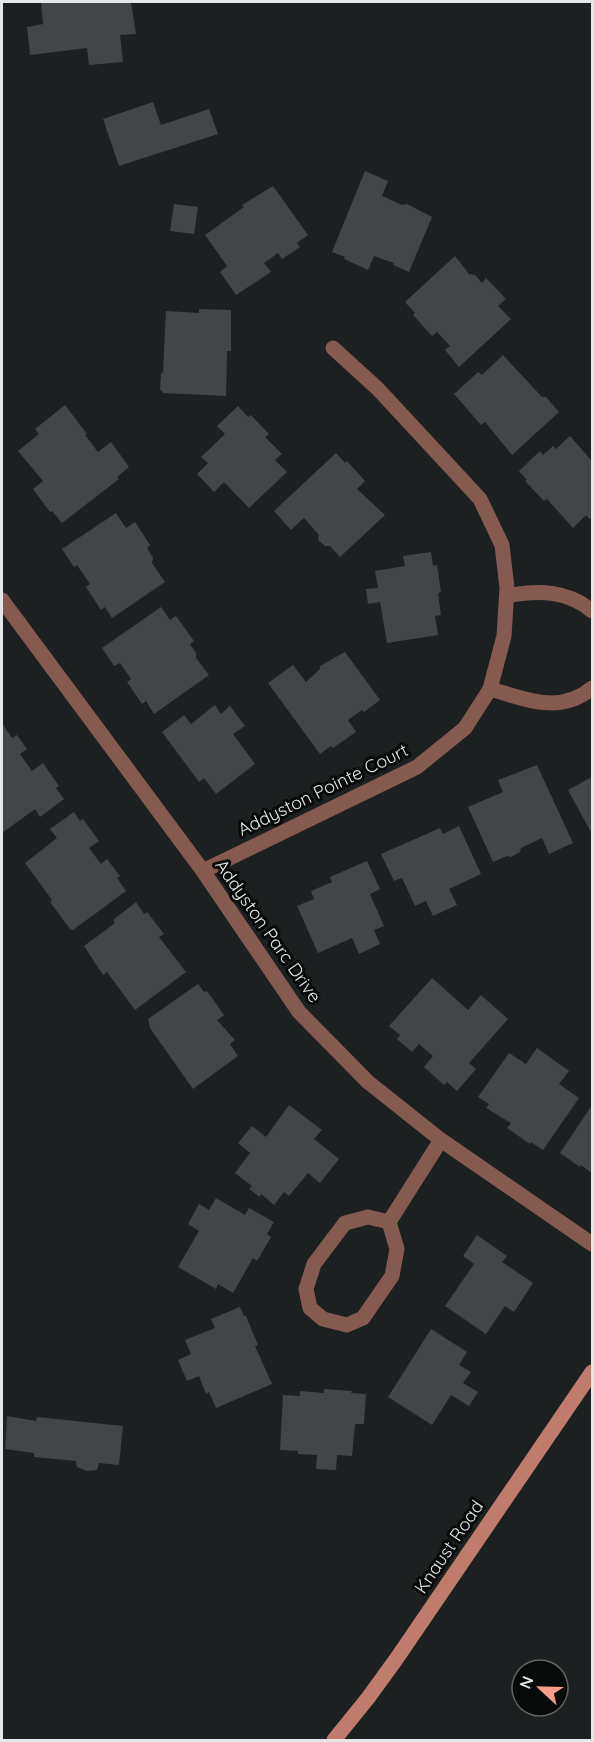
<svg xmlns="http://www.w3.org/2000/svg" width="594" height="1742" font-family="Quicksand,sans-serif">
<rect width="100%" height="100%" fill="#1d2021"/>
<g fill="#424647">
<polygon points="41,2 131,2 136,34 120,35 123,62 89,65 87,48 30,55 27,27 43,24"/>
<polygon points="153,102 161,125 209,109 218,134 119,166 103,119"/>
<polygon points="365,171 388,181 382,196 402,205 407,204 432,217 409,272 393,265 394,263 374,256 368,270 344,259 345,257 332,252"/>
<polygon points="273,186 308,235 297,243 300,247 282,259 278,253 264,263 271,272 236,295 220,272 227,266 205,235 244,207 242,205"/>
<polygon points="174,204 198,207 194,234 170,231"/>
<polygon points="455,256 469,274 475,275 482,283 486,278 506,299 498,306 511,319 459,367 445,350 450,346 437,332 432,336 413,315 415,313 405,302"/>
<polygon points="199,309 231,310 231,351 227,351 226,396 163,393 160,389 161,374 163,372 166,311 199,313"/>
<polygon points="503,355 542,397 546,397 559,412 512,455 485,422 481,425 454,394 478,372 482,375"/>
<polygon points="65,405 87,434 85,435 98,452 111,442 129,467 117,477 119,479 62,523 52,511 50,512 33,489 43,481 18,451 39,434 35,429"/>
<polygon points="238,406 248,417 251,415 269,434 265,437 282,454 275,460 287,472 249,508 224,482 214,492 197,474 208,463 201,457 225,434 217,426"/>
<polygon points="570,436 592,461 592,517 590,519 586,515 573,528 547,499 544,501 525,481 527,480 519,471 540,451 543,455 553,446 556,449"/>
<polygon points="336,453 345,463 347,461 365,481 357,489 385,515 340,557 330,546 325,546 318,540 319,535 304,518 291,530 274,511"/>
<polygon points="116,513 126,528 135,522 150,545 147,548 153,558 152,563 165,582 112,618 105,607 101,610 86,587 90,584 77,565 74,567 62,549"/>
<polygon points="431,552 433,566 437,565 441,592 438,593 441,615 435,616 438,635 387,643 380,602 368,604 366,589 378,588 375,571 405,566 403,556"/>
<polygon points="161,607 170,620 176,616 194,641 190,644 196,653 196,658 209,675 154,714 146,701 142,704 127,682 131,679 120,663 114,666 102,648"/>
<polygon points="345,652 380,700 364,712 362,710 348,720 356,732 333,748 331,746 320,754 268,683 293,665 306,682 320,669 320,666"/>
<polygon points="215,705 221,714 230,706 245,726 233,734 255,764 216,794 204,778 199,782 162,732 184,715 191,724"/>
<polygon points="3,725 12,738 17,735 27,749 20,754 32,771 43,763 59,786 56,788 64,799 40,817 35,809 2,833 2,727"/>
<polygon points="537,765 573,843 549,854 542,838 521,848 520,852 511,857 507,856 493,862 468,807 503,792 498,780"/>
<polygon points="592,777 592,834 568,790"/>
<polygon points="74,812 80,821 83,819 99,841 89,848 101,864 107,859 120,876 117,878 126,891 73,930 70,929 50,902 52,900 25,863 57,838 50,829"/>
<polygon points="459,826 481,874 449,889 457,905 433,916 426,901 415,906 402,878 394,881 381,854 440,828 443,834"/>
<polygon points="367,861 380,889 370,894 384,926 374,930 380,944 359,954 352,938 318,953 297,906 314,899 311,891 332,882 330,877"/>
<polygon points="136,902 144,914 147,912 164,934 159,937 186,972 135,1010 107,972 103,975 84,946 115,923 113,920"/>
<polygon points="432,978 468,1010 481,995 508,1019 469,1063 476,1069 457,1091 447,1082 444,1085 424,1067 433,1056 419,1044 412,1052 397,1039 400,1035 389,1026"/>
<polygon points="198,984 204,992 207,991 224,1015 217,1020 235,1040 230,1044 238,1056 193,1089 150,1028 148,1019"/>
<polygon points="537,1048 569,1071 559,1084 579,1098 543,1150 531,1142 530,1144 507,1128 511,1123 486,1108 489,1104 478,1097 509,1053 526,1064"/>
<polygon points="289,1105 322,1130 314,1139 339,1159 320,1183 308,1173 289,1196 284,1192 274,1205 261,1194 260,1197 249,1189 252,1186 235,1173 250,1153 238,1143 252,1126 266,1137"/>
<polygon points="592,1105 592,1173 581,1165 580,1167 560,1153"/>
<polygon points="216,1198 245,1215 249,1208 274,1222 267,1234 271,1237 257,1261 253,1258 233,1293 218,1284 216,1289 178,1267 199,1231 188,1224 199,1204 209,1210"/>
<polygon points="477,1235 507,1256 502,1262 533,1283 514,1312 505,1306 486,1334 445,1306 474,1264 463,1256"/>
<polygon points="240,1307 244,1316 246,1316 258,1345 255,1346 272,1384 216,1408 209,1392 206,1394 199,1376 187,1381 178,1360 191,1354 185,1340 215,1328 211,1319"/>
<polygon points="431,1329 467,1352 459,1365 471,1372 463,1383 478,1392 469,1406 451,1395 432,1425 388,1397"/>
<polygon points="324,1389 352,1391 351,1393 366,1394 364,1424 355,1424 352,1456 337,1455 336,1470 316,1469 317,1455 298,1454 298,1451 280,1450 283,1395 300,1396 300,1391 324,1393"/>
<polygon points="7,1416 36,1421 37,1417 123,1426 119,1465 99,1463 97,1470 87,1471 77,1467 76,1461 34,1457 34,1453 5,1449"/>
</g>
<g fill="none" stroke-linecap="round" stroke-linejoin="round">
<g stroke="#855a50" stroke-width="15">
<path d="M507 596C538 590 567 590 592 611"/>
<polyline points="2,600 203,871 299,1012 368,1082 441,1140 592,1244"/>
<path d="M490 689C526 699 560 715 592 688"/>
<polyline points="203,871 417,767 465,728 490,689 504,636 507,588 502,545 480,499 378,389 333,348"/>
<polyline points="389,1222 368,1217 345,1223 314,1264 306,1289 310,1308 323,1319 347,1325 363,1318 392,1276 397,1249 389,1222 441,1140"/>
</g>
<polyline stroke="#bf7b6b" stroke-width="15" points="334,1740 368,1698 397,1658 592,1372"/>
</g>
<g text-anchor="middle" stroke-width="6" stroke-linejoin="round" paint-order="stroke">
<g font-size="18" fill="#e5e7e8" stroke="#080a0a">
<text transform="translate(323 790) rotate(-26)" y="6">Addyston Pointe Court</text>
<text transform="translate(268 931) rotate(55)" y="6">Addyston Parc Drive</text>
<text transform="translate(449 1547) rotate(-56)" y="6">Knaust Road</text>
</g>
</g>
<rect width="594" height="1742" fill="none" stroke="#e5e7e8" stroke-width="6"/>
<g transform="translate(540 1688) rotate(292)"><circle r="28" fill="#080a0a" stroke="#606263" stroke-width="1.5"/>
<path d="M0-4.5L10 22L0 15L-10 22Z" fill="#f49e89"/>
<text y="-9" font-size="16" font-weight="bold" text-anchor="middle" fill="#e5e7e8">N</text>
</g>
</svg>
